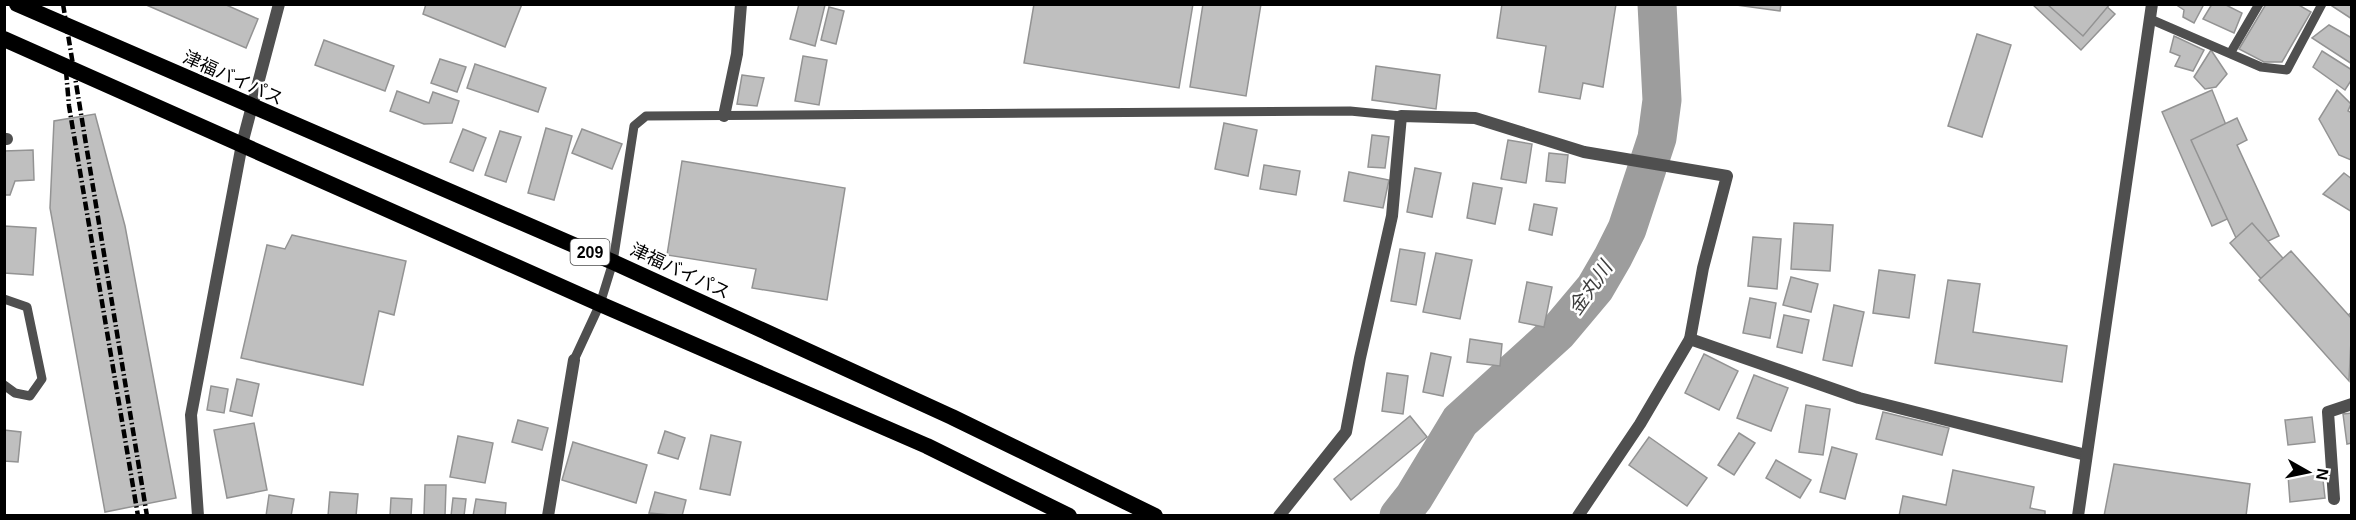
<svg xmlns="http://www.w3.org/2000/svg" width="2356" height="520" font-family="Arial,'Noto Sans JP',sans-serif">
<rect width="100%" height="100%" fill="#fff"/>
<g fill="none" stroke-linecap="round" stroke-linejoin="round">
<polyline stroke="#9d9d9d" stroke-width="39" points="1399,516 1414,497 1460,421 1558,332 1595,288 1613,257 1627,229 1657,138 1662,100 1657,4"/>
</g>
<g fill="#bfbfbf" stroke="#939393" stroke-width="1.5">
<polygon points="144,4 224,4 258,19 246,48"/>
<polygon points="426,4 522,4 505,47 423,14"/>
<polygon points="799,4 825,5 815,46 790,39"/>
<polygon points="1034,4 1193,4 1179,88 1024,63"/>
<polygon points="1203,4 1261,4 1246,96 1190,87"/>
<polygon points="1502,4 1616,4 1603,87 1583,83 1580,99 1539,92 1546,46 1497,38"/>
<polygon points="1729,4 1781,4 1780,11"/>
<polygon points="2032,4 2104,4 2115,14 2081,50"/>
<polygon points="2047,4 2110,4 2083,36"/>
<polygon points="2175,4 2204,4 2194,23 2183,17 2184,10"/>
<polygon points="2212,4 2224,4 2242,13 2234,33 2203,19"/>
<polygon points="2266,4 2297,4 2311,12 2282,62 2264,62 2239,49"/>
<polygon points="2333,4 2352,4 2352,19 2332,6"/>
<polygon points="829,7 844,11 836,44 821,40"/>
<polygon points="2329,25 2352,38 2352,64 2312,38"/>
<polygon points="1977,34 2011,45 1982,137 1948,126"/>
<polygon points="2174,36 2204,50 2193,71 2175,66 2180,56 2170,52"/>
<polygon points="324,40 394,66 385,91 315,65"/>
<polygon points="2211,50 2227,74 2216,87 2205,89 2194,77"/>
<polygon points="2322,51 2352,70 2352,79 2345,90 2313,67"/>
<polygon points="803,56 827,60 819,105 795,101"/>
<polygon points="440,59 466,67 457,92 431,83"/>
<polygon points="475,64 546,88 538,112 467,88"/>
<polygon points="1376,66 1440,75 1436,109 1372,100"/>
<polygon points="742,75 764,78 757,106 737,104"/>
<polygon points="2212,90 2226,125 2212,131 2247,210 2212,226 2162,112"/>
<polygon points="2337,90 2351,104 2348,111 2352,113 2351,160 2339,155 2319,119"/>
<polygon points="397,91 429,103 433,92 459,101 452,123 424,124 390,111"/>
<polygon points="95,114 125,226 176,498 105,512 50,208 54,121"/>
<polygon points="2237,118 2247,140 2237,145 2279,236 2243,253 2191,140"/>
<polygon points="1224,123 1257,130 1248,176 1215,169"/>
<polygon points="546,128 572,136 554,200 528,193"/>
<polygon points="463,129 486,138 473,171 450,162"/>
<polygon points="582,129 622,144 612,169 572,153"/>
<polygon points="500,131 521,137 506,182 485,175"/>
<polygon points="1372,135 1389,137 1385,168 1368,167"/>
<polygon points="1508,140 1532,144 1526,183 1501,179"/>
<polygon points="33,150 34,180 15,181 10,195 4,195 4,151"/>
<polygon points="1549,153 1568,155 1565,183 1546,181"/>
<polygon points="682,161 845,188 827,300 752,288 756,269 667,255"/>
<polygon points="1264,165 1300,171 1296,195 1260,189"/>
<polygon points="1415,168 1441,173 1432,217 1407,212"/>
<polygon points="1349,172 1389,180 1383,208 1344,201"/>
<polygon points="2344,173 2352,179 2352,212 2323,194"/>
<polygon points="1473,183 1502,188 1495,224 1467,218"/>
<polygon points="1534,204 1557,208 1552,235 1529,230"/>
<polygon points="1794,223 1833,225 1830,271 1791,269"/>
<polygon points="2252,223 2339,322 2352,312 2352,354 2337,366 2230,243"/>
<polygon points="4,226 36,228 33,275 4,273"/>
<polygon points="292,235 406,261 394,315 379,311 363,385 241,358 267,245 285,249"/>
<polygon points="1753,237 1781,239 1777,289 1748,286"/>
<polygon points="1400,249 1425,253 1416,305 1391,301"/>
<polygon points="2291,251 2352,319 2349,381 2259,280"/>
<polygon points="1436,253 1472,260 1460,319 1423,312"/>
<polygon points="1879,270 1915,275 1909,318 1873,313"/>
<polygon points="1791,277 1818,284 1811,312 1783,305"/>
<polygon points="1948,280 1980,284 1973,332 2067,346 2062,382 1935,363"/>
<polygon points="1527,282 1552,287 1544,327 1519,322"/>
<polygon points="1750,298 1776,303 1770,338 1743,333"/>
<polygon points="1834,305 1864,312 1852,366 1823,360"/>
<polygon points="1784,315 1809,320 1802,353 1777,347"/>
<polygon points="1470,339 1502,344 1500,366 1467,362"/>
<polygon points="1431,353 1451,357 1443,396 1423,392"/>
<polygon points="1704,354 1738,371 1719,410 1685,393"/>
<polygon points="1387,373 1408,376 1403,414 1382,411"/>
<polygon points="1754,375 1788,388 1771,431 1737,418"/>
<polygon points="237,379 259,384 252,416 230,411"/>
<polygon points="211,386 228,389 224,413 207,410"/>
<polygon points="1806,405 1830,409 1823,455 1799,452"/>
<polygon points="1883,412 1949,428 1942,455 1876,439"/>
<polygon points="2352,413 2352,443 2347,444 2343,414"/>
<polygon points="1410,416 1427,437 1351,500 1334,479"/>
<polygon points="2312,417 2315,442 2288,445 2285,420"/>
<polygon points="518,420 548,428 542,450 512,442"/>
<polygon points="254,423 267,490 227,498 214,430"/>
<polygon points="4,430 21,432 18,462 4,461"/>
<polygon points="665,431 685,438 678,459 658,453"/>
<polygon points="1739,433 1755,443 1734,475 1718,465"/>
<polygon points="711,435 741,442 730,495 700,489"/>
<polygon points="458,436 493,443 485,483 450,477"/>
<polygon points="1649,437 1707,478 1687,506 1629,465"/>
<polygon points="573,442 647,465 636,503 562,480"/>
<polygon points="1832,447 1857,454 1845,499 1820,492"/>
<polygon points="1776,460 1811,480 1800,498 1766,478"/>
<polygon points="2114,464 2250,484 2246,516 2104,516"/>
<polygon points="1953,470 2034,487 2030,508 2045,511 2045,516 1899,516 1903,496 1946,505"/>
<polygon points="2322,471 2325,498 2290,502 2288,475"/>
<polygon points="425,485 446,485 445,516 424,516"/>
<polygon points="330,492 358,494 356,516 328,516"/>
<polygon points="655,492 686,500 682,516 649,513"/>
<polygon points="269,495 294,499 291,516 266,516"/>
<polygon points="391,498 412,499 411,516 390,516"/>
<polygon points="453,498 466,499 464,516 451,516"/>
<polygon points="476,499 506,503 505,516 473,516"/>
</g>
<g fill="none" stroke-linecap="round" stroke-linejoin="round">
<g stroke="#4f4f4f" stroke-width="9">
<polyline points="2150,19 2261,67 2287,70 2322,4"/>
<polyline points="2231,52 2259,4"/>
<polyline points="4,299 27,307 42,379 30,396 15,393 4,385"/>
<polyline points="574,360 600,304 613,262 634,126 646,116 1350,111 1401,116"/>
</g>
<g stroke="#4f4f4f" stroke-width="12">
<polyline points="724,116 737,54 741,4"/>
<polyline points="4,139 7,139"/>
<polyline points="1690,339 1859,398 2086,455"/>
<polyline points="2334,499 2328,412 2352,404"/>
<polyline points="198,516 191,415 242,144 279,4"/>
<polyline points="548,516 574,360"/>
<polyline points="1279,516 1346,432 1360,358 1392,216 1401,116 1475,118 1584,152 1727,176 1703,268 1690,339 1640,424 1578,516"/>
</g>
<polyline stroke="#4f4f4f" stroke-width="12" points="2078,516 2152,4"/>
<g stroke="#000" stroke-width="16">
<polyline points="17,4 613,262 952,417 1155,516"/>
<polyline points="4,39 600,304 927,446 1069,516"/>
</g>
<g stroke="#000" stroke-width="4.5" stroke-dasharray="9 3 1.5 3" stroke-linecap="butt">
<polyline points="63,4 147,516"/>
<polyline points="66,71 69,106 138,516"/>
</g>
</g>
<g text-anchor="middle" stroke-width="5" stroke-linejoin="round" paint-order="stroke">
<rect fill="#fff" stroke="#4c4c4c" stroke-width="1.5" x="570.5" y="239" width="39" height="26" rx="4.5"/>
<g font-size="16" font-weight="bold" fill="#000">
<text x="590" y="258">209</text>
</g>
<g font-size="18" fill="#000" stroke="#fff">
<text transform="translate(233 78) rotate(24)" y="6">津福バイパス</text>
<text transform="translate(680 271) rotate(25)" y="6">津福バイパス</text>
</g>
<g font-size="20" font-style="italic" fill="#3e3e3e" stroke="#fff">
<text transform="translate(1590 288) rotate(-55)" y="7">金丸川</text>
</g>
</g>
<rect width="2356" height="520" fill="none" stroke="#000000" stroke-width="12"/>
<g transform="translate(2308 472) rotate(99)" stroke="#ffffff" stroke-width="4.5" paint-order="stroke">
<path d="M0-4.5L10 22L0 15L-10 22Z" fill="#000000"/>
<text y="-9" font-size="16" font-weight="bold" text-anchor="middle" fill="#000000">N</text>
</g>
</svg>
